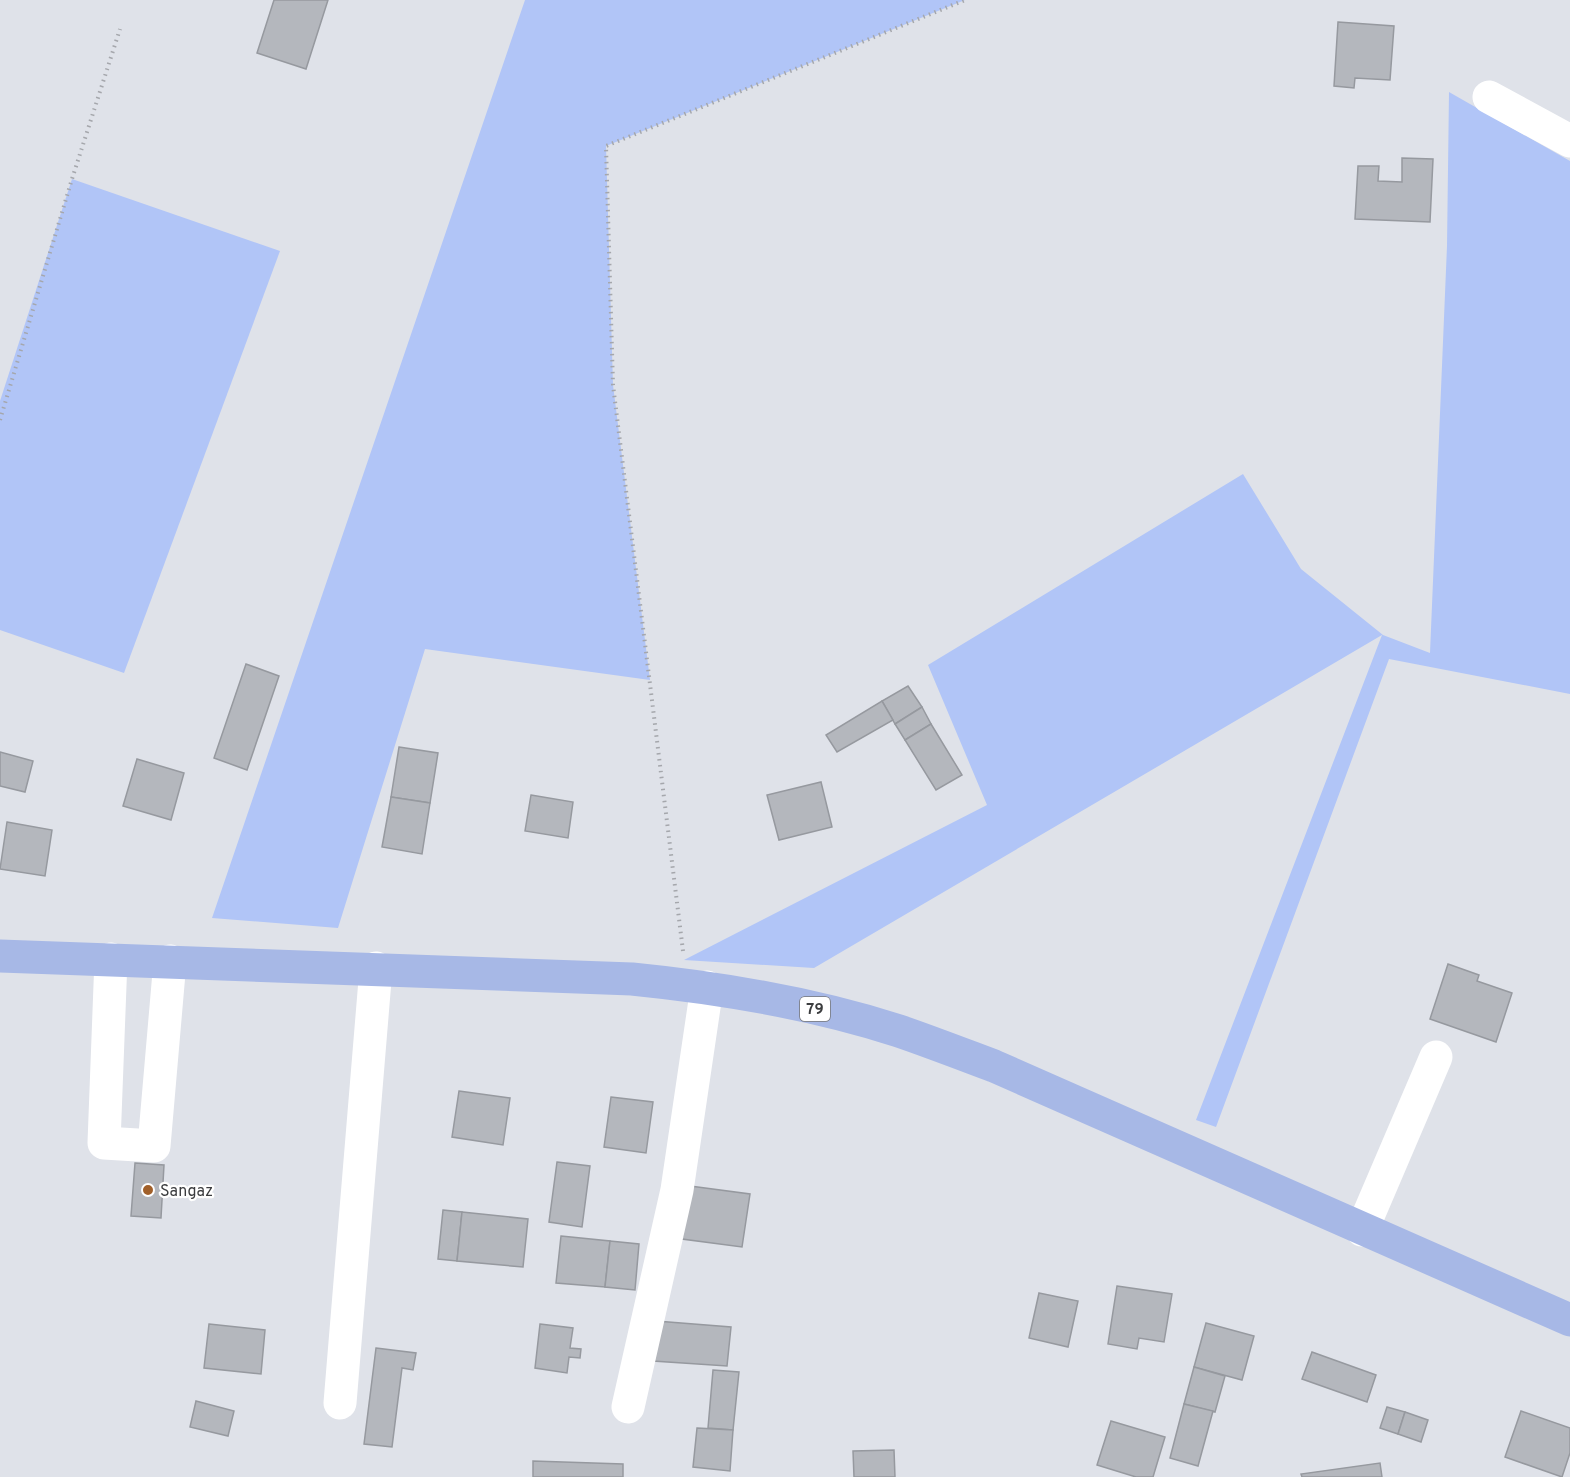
<svg xmlns="http://www.w3.org/2000/svg" width="1570" height="1477" font-family="Overpass,sans-serif">
<rect width="100%" height="100%" fill="#dfe2e9"/>
<g fill="#b1c5f7">
<polygon points="525,0 965,0 606,146 613,385 650,680 425,649 338,928 212,918"/>
<polygon points="1449,92 1570,161 1570,694 1389,659 1216,1127 1196,1120 1382,635 814,968 684,960 987,805 928,665 1243,474 1301,569 1383,635 1430,653 1447,246"/>
<polygon points="72,179 280,251 124,673 0,630 0,401"/>
</g>
<g fill="#b4b7bd" stroke="#96999f" stroke-width="1.5">
<polygon points="274,0 328,0 306,69 257,53"/>
<polygon points="1338,22 1394,26 1390,80 1355,78 1354,88 1334,86"/>
<polygon points="1402,158 1433,159 1430,222 1355,219 1358,166 1379,166 1378,181 1402,182"/>
<polygon points="246,664 279,676 247,770 214,758"/>
<polygon points="908,686 922,707 895,724 882,701"/>
<polygon points="882,701 893,720 837,752 826,735"/>
<polygon points="922,707 931,724 905,740 895,724"/>
<polygon points="931,724 962,775 936,790 905,740"/>
<polygon points="399,747 438,753 430,803 391,797"/>
<polygon points="0,752 33,761 25,792 0,786"/>
<polygon points="137,759 184,773 171,820 123,806"/>
<polygon points="821,782 832,827 779,840 767,795"/>
<polygon points="531,795 573,802 568,838 525,831"/>
<polygon points="391,797 430,803 422,854 382,847"/>
<polygon points="7,822 52,830 45,876 0,869"/>
<polygon points="1448,964 1479,975 1477,981 1512,993 1496,1042 1430,1019"/>
<polygon points="459,1091 510,1098 503,1145 452,1137"/>
<polygon points="611,1097 653,1102 646,1153 604,1147"/>
<polygon points="557,1162 590,1166 582,1227 549,1222"/>
<polygon points="135,1163 164,1165 161,1218 131,1216"/>
<polygon points="690,1186 750,1194 742,1247 682,1239"/>
<polygon points="443,1210 462,1212 457,1261 438,1259"/>
<polygon points="462,1212 528,1219 523,1267 457,1261"/>
<polygon points="561,1236 610,1241 605,1287 556,1283"/>
<polygon points="610,1241 639,1244 635,1290 605,1287"/>
<polygon points="1117,1286 1172,1294 1164,1342 1139,1338 1137,1349 1108,1344"/>
<polygon points="1039,1293 1078,1301 1068,1347 1029,1338"/>
<polygon points="656,1321 731,1327 727,1366 653,1361"/>
<polygon points="1206,1323 1254,1336 1242,1380 1194,1367"/>
<polygon points="209,1324 265,1330 261,1374 204,1368"/>
<polygon points="540,1324 573,1328 570,1348 581,1349 580,1358 569,1357 567,1373 535,1368"/>
<polygon points="376,1348 416,1353 413,1370 402,1368 392,1447 364,1444"/>
<polygon points="1312,1352 1376,1375 1367,1402 1302,1379"/>
<polygon points="1194,1367 1225,1376 1215,1412 1184,1404"/>
<polygon points="713,1370 739,1372 733,1430 708,1428"/>
<polygon points="196,1401 234,1411 228,1436 190,1427"/>
<polygon points="1184,1404 1213,1411 1198,1466 1170,1458"/>
<polygon points="1387,1407 1405,1412 1398,1434 1380,1428"/>
<polygon points="1521,1411 1570,1428 1570,1453 1562,1477 1505,1457"/>
<polygon points="1405,1412 1428,1420 1421,1442 1398,1434"/>
<polygon points="1111,1421 1165,1437 1153,1477 1136,1477 1097,1465"/>
<polygon points="697,1428 733,1430 730,1471 693,1467"/>
<polygon points="894,1450 895,1477 854,1477 853,1451"/>
<polygon points="533,1461 623,1464 623,1477 533,1477"/>
<polygon points="1380,1463 1382,1477 1302,1477 1301,1474"/>
</g>
<g fill="none" stroke-linecap="round" stroke-linejoin="round">
<g stroke="#a5a7ac" stroke-width="4" stroke-dasharray="1.5 4.5" stroke-linecap="butt">
<polyline points="0,420 72,179 120,29"/>
<polyline points="683,951 613,385 606,146 965,0"/>
</g>
<g stroke="#fff" stroke-width="33">
<polyline points="1489,97 1570,141"/>
<polyline points="111,959 104,1143 154,1146 170,961"/>
<polyline points="1362,1230 1436,1057"/>
<polyline points="340,1403 376,968"/>
<polyline points="628,1407 677,1190 707,987"/>
</g>
<path stroke="#a7b8e6" stroke-width="33" d="M0 956 632 979C722 988 812 1003 899 1031 931 1042 962 1054 994 1066L1570 1320"/>
</g>
<circle fill="#a1602a" stroke="#fff" stroke-width="2" cx="148" cy="1190" r="6"/>
<g text-anchor="middle" stroke-width="4.5" stroke-linejoin="round" paint-order="stroke">
<rect fill="#fff" stroke="#767678" stroke-width="1.5" x="800" y="997" width="30" height="24" rx="4.5"/>
<g font-size="15" font-weight="bold" fill="#3b3c3e">
<text x="815" y="1014">79</text>
</g>
<g font-size="16" fill="#3b3c3e" stroke="#fff" text-anchor="start">
<text x="160" y="1196">Sangaz</text>
</g>
</g>
</svg>
